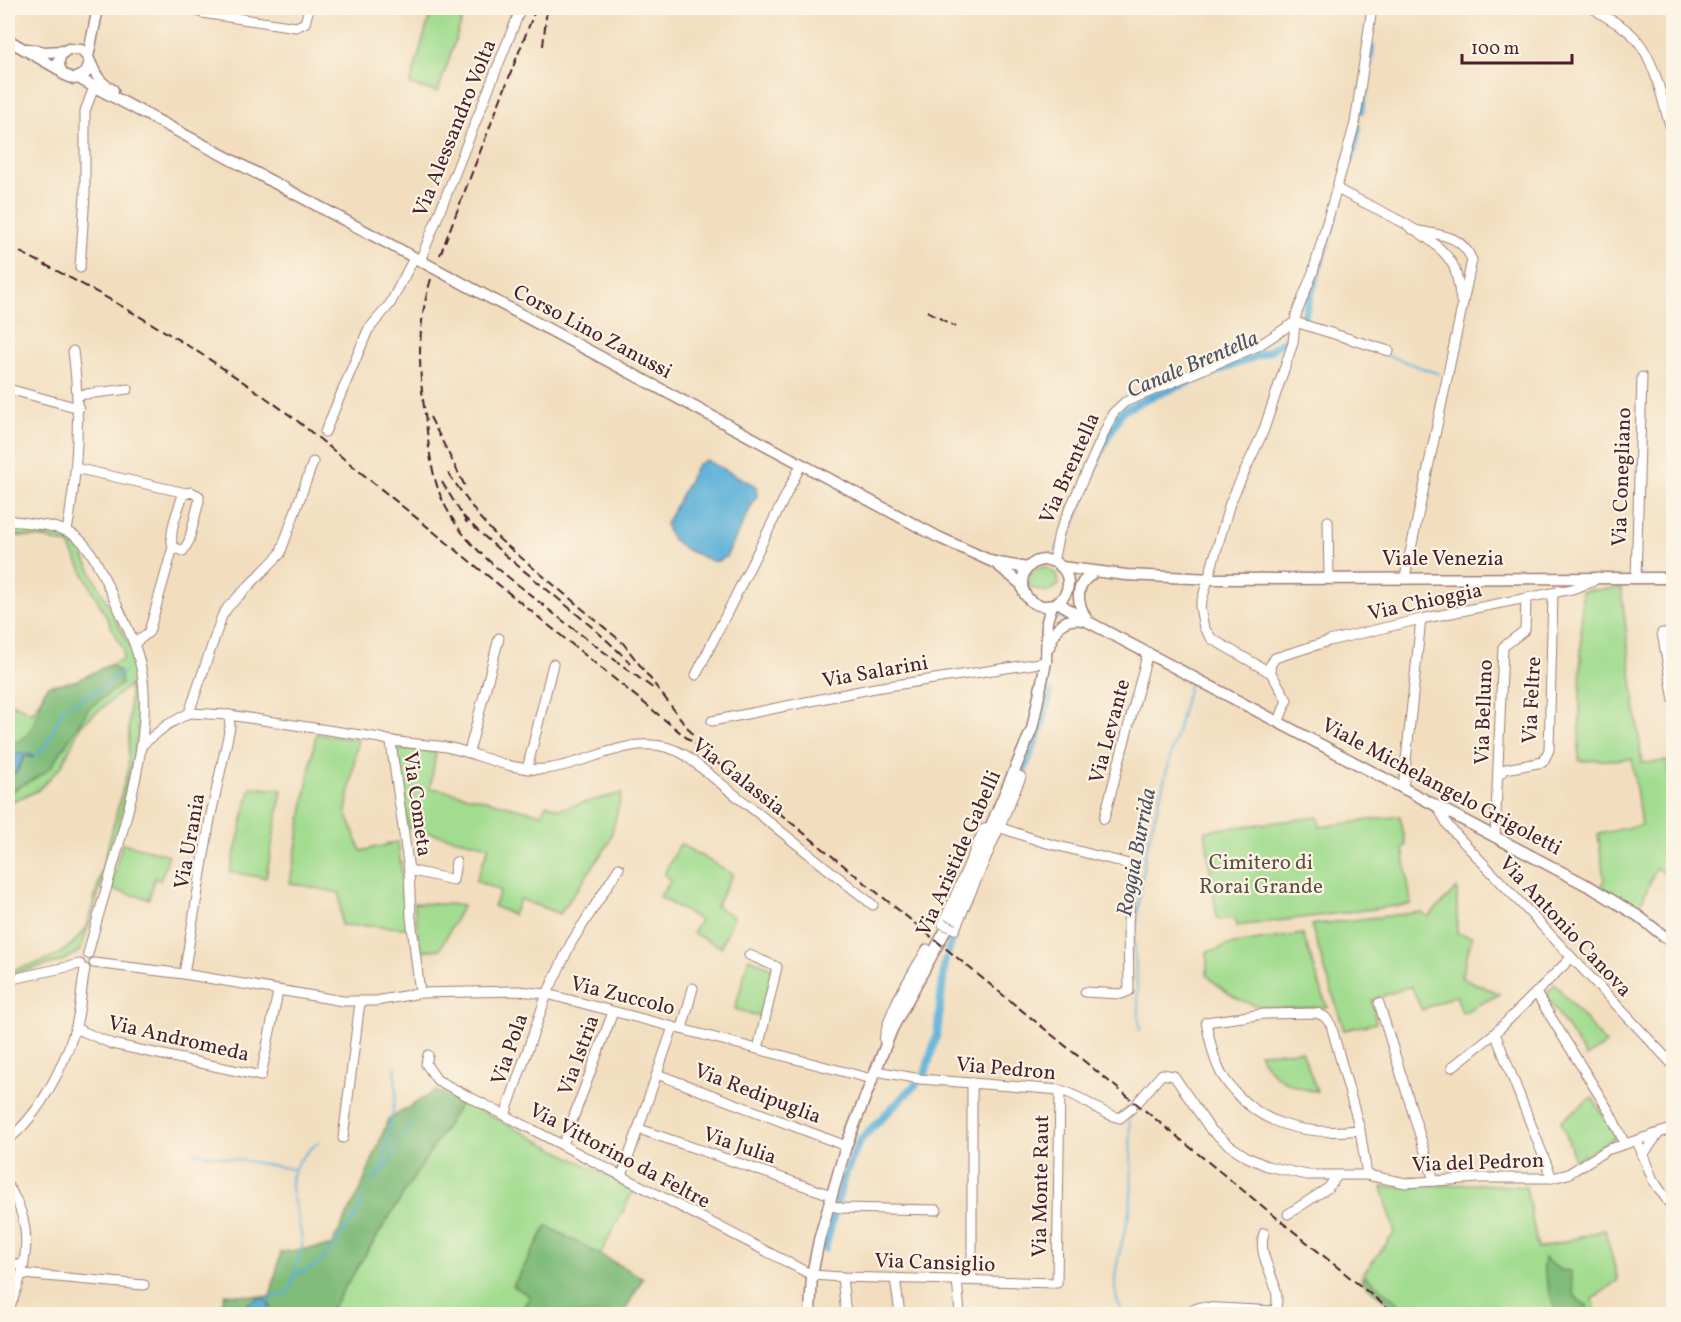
<svg xmlns="http://www.w3.org/2000/svg" width="1681" height="1322" font-family="Vollkorn,serif">
<rect width="100%" height="100%" fill="#fcf5e5"/>
<filter id="ink" filterUnits="userSpaceOnUse"><feTurbulence type="fractalNoise" baseFrequency=".0167" numOctaves="2"/><feDisplacementMap in="SourceGraphic" scale="12" xChannelSelector="R" yChannelSelector="G"/><feConvolveMatrix kernelMatrix="1 2 1 2 8 2 1 2 1" color-interpolation-filters="sRGB"/></filter>
<filter id="wash" filterUnits="userSpaceOnUse"><feTurbulence type="fractalNoise" baseFrequency=".008" numOctaves="4" result="noise"/><feDisplacementMap in="SourceGraphic" scale="24" xChannelSelector="R" yChannelSelector="G"/><feGaussianBlur stdDeviation="1.35" result="paint"/><feColorMatrix in="noise" values="0 0 0 0 0 0 0 0 0 0 0 0 0 0 0 0 0 1.4 0 .05"/><feComposite in="paint" operator="in"/></filter>
<g filter="url(#wash)">
<rect width="100%" height="100%" fill="#f2debf"/>
<g fill="#a1dc8f" stroke="#767e5d" stroke-width="1.5">
<polygon points="432,8 466,8 438,92 410,85"/>
<path d="M8 525 67 536 77 544 131 649 137 668 138 735 119 827 81 950 62 961 8 975V971C47 960 61 961 87 927L128 769 130 685 81 725 61 767 37 791 8 803V776L17 772 22 758 14 753 8 754V707L11 703 33 713 47 686 76 681 123 659V649L69 545 45 538 8 535Z"/>
<path d="M1046 567 1056 574 1059 585 1047 592 1028 587C1027 574 1033 567 1046 567Z"/>
<polygon points="1621,588 1642,763 1667,761 1673,802 1673,909 1671,877 1656,868 1640,906 1600,889 1604,879 1598,834 1641,825 1632,759 1579,761 1582,591"/>
<polygon points="316,734 358,740 346,812 361,851 398,842 408,928 341,925 340,893 290,883"/>
<path d="M403 747 436 753 430 788C468 794 504 806 542 814L546 804 560 809 622 793 609 843 560 914 520 899 513 915 493 906 501 891 476 881 489 846 408 828 398 753Z"/>
<polygon points="251,787 282,790 266,878 230,872"/>
<polygon points="1400,816 1406,846 1403,847 1411,904 1237,926 1235,919 1217,919 1205,831 1318,817 1320,827"/>
<polygon points="122,843 169,855 160,881 155,877 149,899 110,889"/>
<polygon points="680,844 733,874 716,906 734,917 721,947 692,933 700,920 659,897 671,881 664,874"/>
<polygon points="1457,888 1457,933 1472,937 1461,977 1500,994 1462,1013 1456,995 1422,1010 1411,986 1372,1000 1376,1023 1344,1030 1311,925 1421,912 1428,917"/>
<polygon points="414,903 463,905 440,949 420,951"/>
<path d="M1303 934 1327 1007C1277 1008 1246 1016 1207 975V951L1217 950 1227 945Z"/>
<polygon points="749,958 774,969 762,1017 735,1009"/>
<polygon points="1555,984 1606,1044 1586,1057 1546,995"/>
<path d="M1302 1051 1317 1091C1294 1090 1267 1075 1259 1053Z"/>
<polygon points="1592,1097 1616,1137 1575,1160 1561,1121"/>
<polygon points="462,1101 634,1190 600,1255 546,1227 514,1285 530,1296 520,1314 328,1314"/>
<polygon points="1480,1184 1526,1187 1538,1249 1605,1230 1618,1280 1593,1299 1597,1314 1409,1314 1361,1277 1395,1232 1382,1187"/>
</g>
<g fill="#80bc7a" stroke="#656e52" stroke-width="1.5">
<path d="M109 665 118 670 122 684 89 708 52 766 43 774 8 793V776L17 772 25 756 34 758 20 753 8 752V742C36 746 37 705 47 686L76 681Z"/>
<polygon points="435,1091 462,1101 328,1314 219,1314 225,1294 270,1297 281,1252 331,1246 361,1189 388,1120"/>
<polygon points="547,1226 643,1278 623,1314 520,1314 530,1296 513,1286"/>
<path d="M1544 1258 1560 1270 1570 1271C1574 1287 1569 1297 1587 1305V1314H1556L1543 1268Z"/>
<polygon points="1366,1276 1411,1314 1402,1314 1361,1281"/>
</g>
<g fill="#5cb1d8" stroke="#536882" stroke-width="1.5">
<path d="M706 460 756 486 757 495 726 557 719 561H712C695 553 667 545 666 524L697 465Z"/>
<polygon points="29,753 35,757 24,756 16,772 8,776 8,754"/>
<polygon points="258,1298 266,1299 271,1307 259,1314 250,1314 248,1304"/>
</g>
<g fill="none" stroke-linecap="round" stroke-linejoin="round">
<g stroke="#5cb1d8" stroke-width="2">
<polyline points="1386,355 1439,374"/>
<polyline points="35,757 47,743 64,707 93,693 124,672"/>
<polyline points="1140,1031 1134,941 1145,854 1190,682"/>
<polyline points="193,1152 292,1169"/>
<polyline points="382,1170 396,1094 395,1066"/>
<polyline points="373,1181 390,1162 397,1143 413,1123"/>
<path d="M294 1276C296 1265 302 1255 302 1244 299 1193 270 1180 320 1141"/>
<polyline points="265,1301 289,1292 294,1276 319,1264 354,1219 364,1197"/>
<path d="M1124 1314C1101 1282 1129 1235 1131 1198 1133 1171 1130 1143 1129 1115"/>
</g>
<g stroke="#5cb1d8" stroke-width="8">
<polyline points="1361,110 1371,48"/>
<polyline points="1352,157 1358,128"/>
<polyline points="1303,319 1334,218"/>
<polyline points="1060,549 1105,442 1121,412 1148,398 1269,351 1286,340"/>
<polyline points="1057,616 1057,611"/>
<polyline points="1022,774 1040,731 1050,693"/>
<polyline points="948,952 954,934"/>
<polyline points="925,1074 937,1034 945,960"/>
<polyline points="825,1248 843,1179 860,1140 916,1084"/>
</g>
</g>
</g>
<g filter="url(#ink)">
<g fill="none" stroke-linecap="round" stroke-linejoin="round">
<defs>
<g id="minor">
<polyline points="192,8 202,13 296,27 305,23 309,8"/>
<path d="M1593 8C1604 17 1617 22 1628 31 1657 54 1661 104 1674 137"/>
<path d="M1337 189C1370 207 1434 231 1453 265 1458 276 1459 289 1461 301"/>
<polyline points="420,261 521,8"/>
<polyline points="80,268 85,195 85,111 94,87"/>
<polyline points="1295,322 1389,351"/>
<polyline points="8,389 79,408"/>
<polyline points="78,395 128,389"/>
<polyline points="325,432 368,330 390,304 414,258"/>
<polyline points="75,468 186,493"/>
<path d="M8 520C28 524 62 524 78 538 94 551 104 578 113 597 124 620 136 643 141 668 158 748 107 875 88 954"/>
<polyline points="1328,521 1329,578"/>
<path d="M67 531C78 471 81 412 73 351"/>
<polyline points="1053,562 1059,533 1113,413 1125,402 1258,346 1295,322"/>
<path d="M1405 577 1472 260C1460 232 1438 236 1411 229"/>
<polyline points="1636,578 1642,377"/>
<polyline points="1674,634 1662,633 1674,700"/>
<path d="M135 643 149 632 173 547C168 533 178 510 183 495L191 492 199 496V501L189 541 183 551 173 547"/>
<polyline points="1271,673 1270,666 1275,658 1329,641 1421,619 1572,589 1592,582 1598,577"/>
<polyline points="696,675 801,465"/>
<path d="M189 713 229 715 380 738C402 745 427 743 451 748 482 755 513 772 545 769 593 764 639 727 685 755L873 905"/>
<polyline points="712,721 875,688 1046,662"/>
<polyline points="1279,721 1287,700 1271,673 1212,639 1204,628 1200,607 1230,503 1263,432 1293,343 1296,315 1313,272 1355,123 1372,8"/>
<polyline points="391,743 409,870 411,918 420,993"/>
<polyline points="142,745 167,725 189,713 222,616 228,607 280,554 313,462"/>
<polyline points="469,752 499,638"/>
<polyline points="527,769 553,664"/>
<polyline points="1499,775 1506,769 1543,762 1549,750 1553,593"/>
<polyline points="1403,789 1421,619"/>
<polyline points="1437,806 1449,827 1674,1066"/>
<polyline points="1104,819 1148,652"/>
<polyline points="998,827 1043,842 1125,863 1133,869 1128,923 1129,991 1121,994 1085,992"/>
<polyline points="1495,837 1503,647 1525,630 1526,599"/>
<polyline points="409,870 453,880 456,862"/>
<polyline points="943,924 984,829 993,825"/>
<polyline points="955,929 1021,777 1014,774"/>
<polyline points="749,955 777,967 758,1049"/>
<polyline points="94,963 184,974 343,1001 376,1001 420,993 519,991 547,994 872,1079"/>
<polyline points="184,974 210,819 230,727 229,715"/>
<polyline points="8,980 80,964"/>
<polyline points="1536,993 1609,1111 1625,1144"/>
<polyline points="1379,1003 1434,1181"/>
<polyline points="75,1028 112,1044 261,1076 278,992"/>
<polyline points="682,1029 693,988"/>
<polyline points="1495,1033 1552,1178"/>
<path d="M884 1040C890 1006 910 978 927 949"/>
<polyline points="428,1055 426,1064 437,1080 812,1275 842,1277 1057,1283 1060,1090"/>
<polyline points="1452,1067 1495,1033 1571,958"/>
<path d="M876 1071 920 1079 1060 1090C1082 1095 1099 1114 1120 1118L1132 1108"/>
<polyline points="657,1074 846,1146"/>
<polyline points="1138,1102 1162,1074 1174,1076 1210,1129 1229,1145 1247,1157 1267,1166 1307,1175 1367,1175 1406,1183 1479,1178 1552,1178 1568,1174 1607,1150 1674,1128"/>
<polyline points="505,1115 547,994 571,943 619,868"/>
<polyline points="639,1129 831,1195"/>
<path d="M1360 1130C1304 1136 1255 1126 1222 1075 1213 1059 1210 1040 1206 1022L1264 1014 1317 1013 1325 1017 1331 1025 1360 1130 1367 1175"/>
<polyline points="343,1138 360,1002"/>
<path d="M8 1140C40 1114 63 1068 75 1029 81 1010 81 988 85 969"/>
<polyline points="1637,1141 1653,1180 1674,1210"/>
<polyline points="563,1145 613,1012"/>
<polyline points="1642,1156 1659,1133"/>
<polyline points="622,1176 673,1027"/>
<path d="M8 1186C36 1227 27 1268 8 1311"/>
<polyline points="828,1205 841,1208 937,1210"/>
<polyline points="1288,1214 1328,1188 1338,1175"/>
<polyline points="8,1262 24,1266"/>
<polyline points="23,1274 144,1285"/>
<polyline points="842,1277 846,1314"/>
<polyline points="895,1278 900,1314"/>
<polyline points="957,1279 960,1314"/>
<polyline points="972,1280 972,1083"/>
<path d="M1180 1314 1201 1307 1275 1311C1285 1285 1255 1260 1264 1233"/>
</g>
<g id="major">
<polyline points="8,40 60,70"/>
<polyline points="27,49 44,52 64,51"/>
<polyline points="88,57 98,8"/>
<path d="M89 64 86 73 74 79 63 74C56 64 58 55 68 49L81 50C96 62 89 77 113 90"/>
<polyline points="78,78 938,537 993,562 1027,568"/>
<circle cx="1045" cy="583" r="23"/>
<polyline points="994,562 1022,585"/>
<polyline points="1061,567 1126,575 1213,579 1674,578"/>
<polyline points="1058,602 1081,618 1592,888 1638,916 1674,944"/>
<path d="M1087 620C1078 605 1073 586 1091 575"/>
<path d="M1049 647C1055 628 1062 617 1083 620"/>
<polyline points="810,1314 812,1275 819,1240 846,1146 892,1029 950,922 1032,729 1046,662 1047,621 1052,605"/>
</g>
</defs>
<use href="#minor" stroke="#9e7e75" stroke-width="11"/>
<use href="#major" stroke="#9e7e75" stroke-width="13"/>
<use href="#minor" stroke="#fff" stroke-width="9"/>
<use href="#major" stroke="#fff" stroke-width="10"/>
<g stroke="#4a1f2b" stroke-width="2" stroke-dasharray="9 4.5" stroke-linecap="butt">
<polyline points="543,46 547,8"/>
<path d="M8 246C109 296 204 351 295 419L1395 1314"/>
<polyline points="440,255 536,8"/>
<path d="M431 279C417 325 418 367 425 414 429 447 431 482 448 511 467 546 497 568 527 592 568 626 611 657 654 689"/>
<polyline points="927,311 956,327"/>
<polyline points="430,417 465,486"/>
<polyline points="448,473 480,518 499,539 623,643 694,736"/>
<polyline points="442,482 467,523"/>
<path d="M463 516C515 569 579 610 631 664"/>
</g>
<defs>
<polyline id="minor-bridge" points="943,924 955,929"/>
</defs>
<use href="#minor-bridge" stroke="#9e7e75" stroke-width="11" stroke-linecap="butt"/>
<use href="#minor-bridge" stroke="#fff" stroke-width="9"/>
</g>
</g>
<g text-anchor="middle" stroke-width="4.5" stroke-linejoin="round" paint-order="stroke">
<g font-size="21" fill="#4a1f2b" stroke="#fcf5e5">
<text transform="translate(454 128) rotate(-68)" y="7">Via Alessandro Volta</text>
<text transform="translate(593 331) rotate(28)" y="7">Corso Lino Zanussi</text>
<text transform="translate(1069 468) rotate(-66)" y="7">Via Brentella</text>
<text transform="translate(1621 477) rotate(-88)" y="7">Via Conegliano</text>
<text x="1443" y="565">Viale Venezia</text>
<text transform="translate(1425 601) rotate(-12)" y="7">Via Chioggia</text>
<text transform="translate(875 671) rotate(-10)" y="7">Via Salarini</text>
<text transform="translate(1531 700) rotate(-87)" y="7">Via Feltre</text>
<text transform="translate(1483 712) rotate(-88)" y="7">Via Belluno</text>
<text transform="translate(1109 731) rotate(-75)" y="7">Via Levante</text>
<text transform="translate(739 776) rotate(38)" y="7">Via Galassia</text>
<text transform="translate(1442 786) rotate(28)" y="7">Viale Michelangelo Grigoletti</text>
<text transform="translate(418 804) rotate(82)" y="7">Via Cometa</text>
<text transform="translate(189 841) rotate(-80)" y="7">Via Urania</text>
<text transform="translate(958 853) rotate(-66)" y="7">Via Aristide Gabelli</text>
<text transform="translate(1566 926) rotate(47)" y="7">Via Antonio Canova</text>
<text transform="translate(623 995) rotate(14)" y="7">Via Zuccolo</text>
<text transform="translate(179 1038) rotate(13)" y="7">Via Andromeda</text>
<text transform="translate(509 1049) rotate(-71)" y="7">Via Pola</text>
<text transform="translate(578 1055) rotate(-70)" y="7">Via Istria</text>
<text transform="translate(1006 1068) rotate(5)" y="7">Via Pedron</text>
<text transform="translate(758 1093) rotate(21)" y="7">Via Redipuglia</text>
<text transform="translate(740 1145) rotate(19)" y="7">Via Julia</text>
<text transform="translate(620 1155) rotate(28)" y="7">Via Vittorino da Feltre</text>
<text transform="translate(1478 1162) rotate(-2)" y="7">Via del Pedron</text>
<text transform="translate(1040 1186) rotate(-89)" y="7">Via Monte Raut</text>
<text transform="translate(935 1262) rotate(2)" y="7">Via Cansiglio</text>
</g>
<g font-size="21" fill="#604e44" stroke="#fcf5e5">
<text x="1261" y="869">Cimitero di<tspan x="1261" dy="24">Rorai Grande</tspan></text>
</g>
<g font-size="22" font-style="italic" fill="#505268" stroke="#fcf5e5">
<text transform="translate(1192 363) rotate(-23)" y="8">Canale Brentella</text>
<text transform="translate(1135 852) rotate(-79)" y="8">Roggia Burrida</text>
</g>
</g>
<rect width="1681" height="1322" fill="none" stroke="#fcf5e5" stroke-width="30"/>
<path d="M1462 54v9h110v-9" fill="none" stroke="#4a1f2b" stroke-width="3"/>
<text x="1471" y="54" font-size="18" fill="#4a1f2b" stroke="#fcf5e5" stroke-width="4.5" paint-order="stroke">100 m</text>
</svg>
